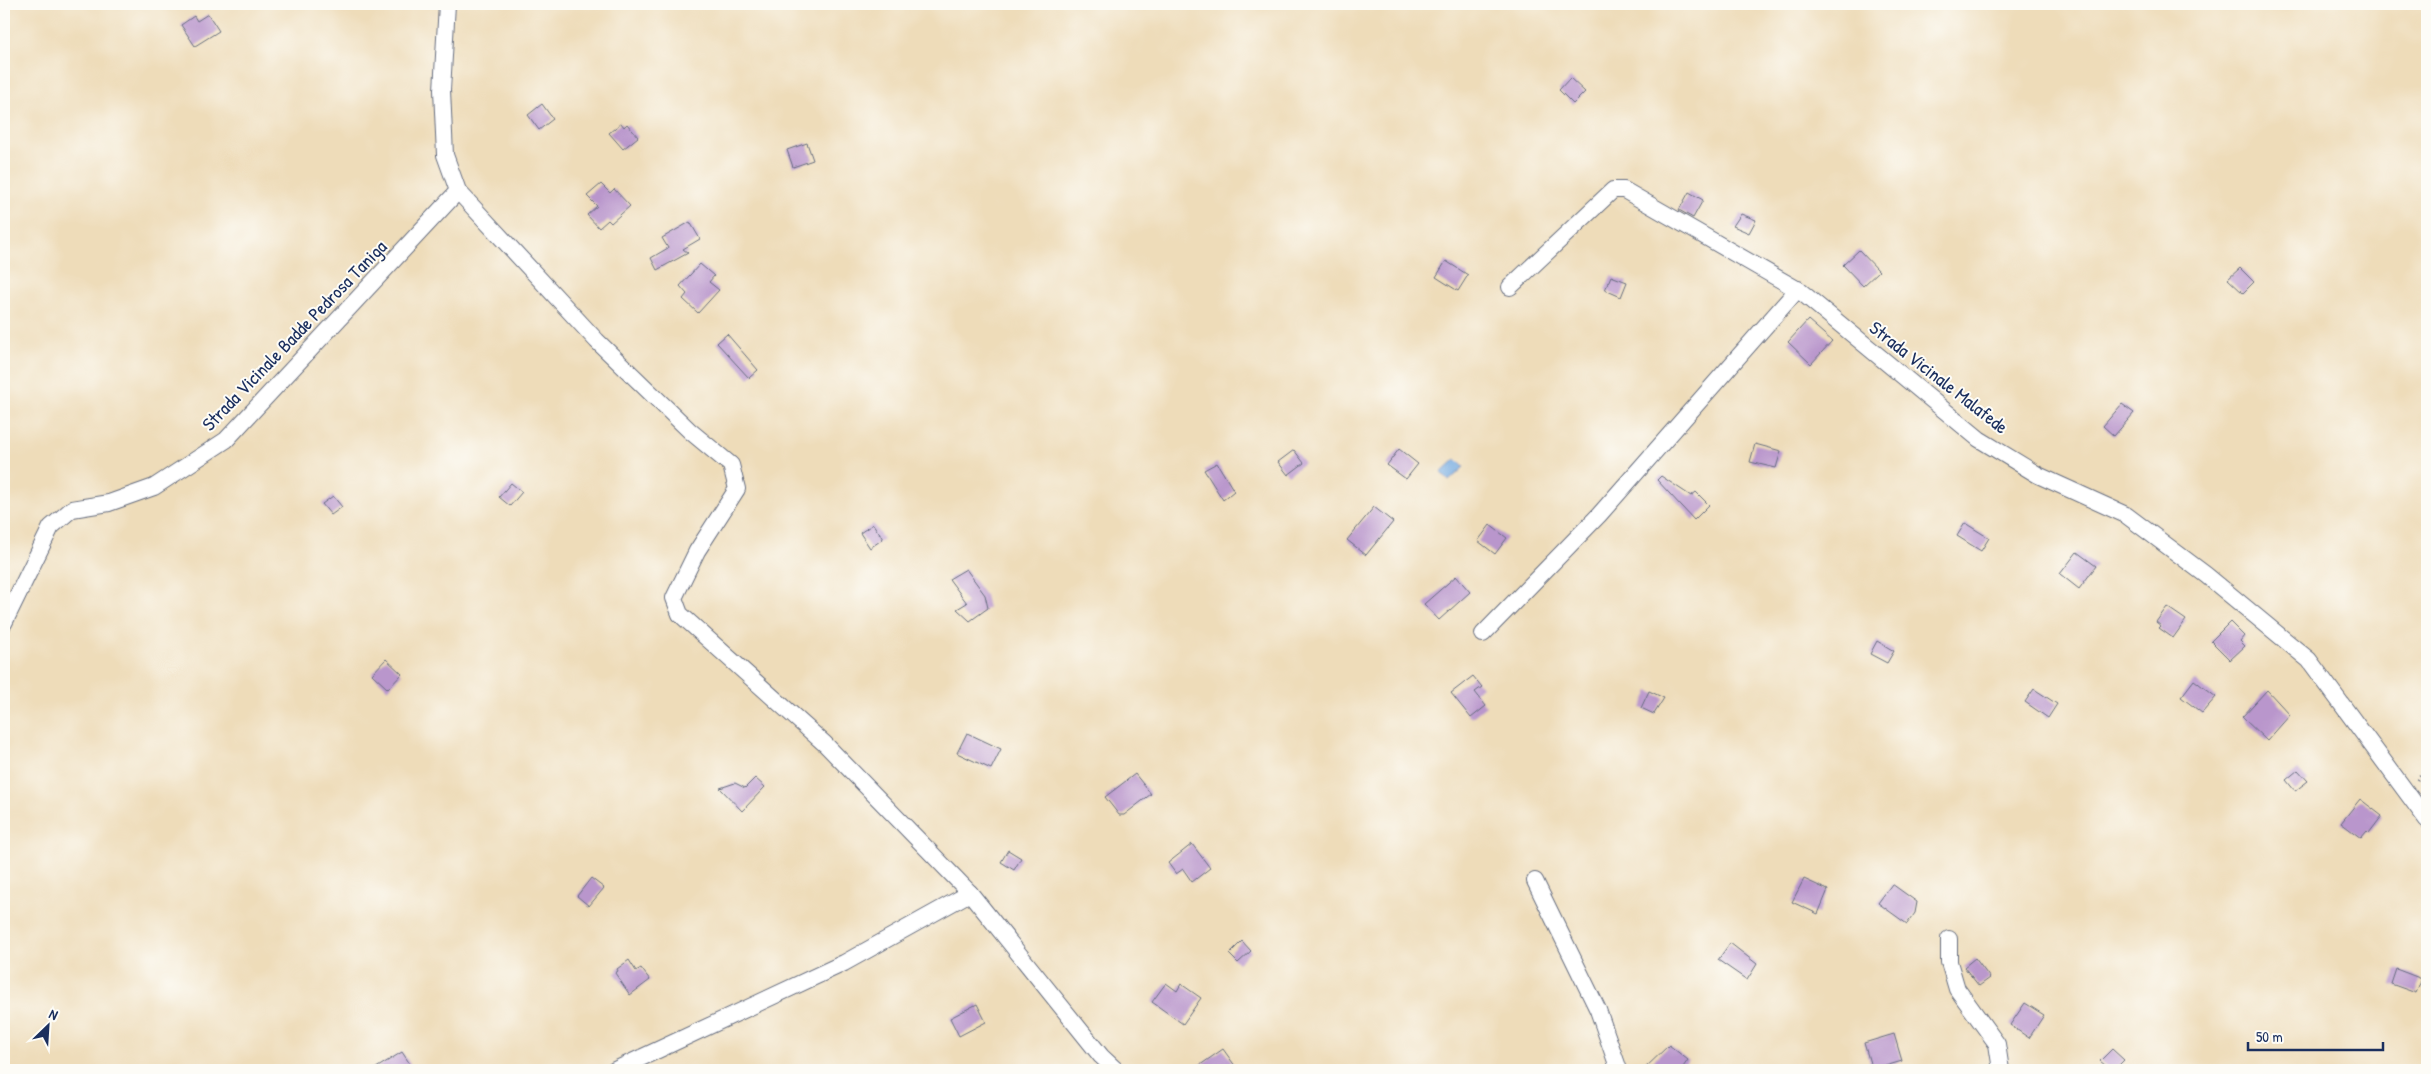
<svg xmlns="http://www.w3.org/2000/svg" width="2431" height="1074" font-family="'Patrick Hand',sans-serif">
<rect width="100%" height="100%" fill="#fdfcf7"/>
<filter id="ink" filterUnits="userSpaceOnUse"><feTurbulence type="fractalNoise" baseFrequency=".02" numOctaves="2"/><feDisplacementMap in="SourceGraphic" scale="10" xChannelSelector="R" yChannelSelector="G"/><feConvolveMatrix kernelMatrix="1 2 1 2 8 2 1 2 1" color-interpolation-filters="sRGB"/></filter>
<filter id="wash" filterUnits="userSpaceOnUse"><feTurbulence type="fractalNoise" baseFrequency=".0096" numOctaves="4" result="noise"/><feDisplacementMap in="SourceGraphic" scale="20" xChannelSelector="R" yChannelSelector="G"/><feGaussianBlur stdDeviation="1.12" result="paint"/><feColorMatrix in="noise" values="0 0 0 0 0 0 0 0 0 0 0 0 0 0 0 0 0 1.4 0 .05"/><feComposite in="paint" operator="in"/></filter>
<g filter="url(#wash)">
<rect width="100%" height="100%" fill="#eedcb9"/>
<polygon fill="#72a9e0" stroke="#466c9f" points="1456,459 1464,467 1449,481 1441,473"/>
<g id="blocks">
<g fill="#b996cc">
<polygon points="208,14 219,31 195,46 181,25 194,16 197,21"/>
<polygon points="1570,78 1585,92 1573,104 1559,90"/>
<polygon points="542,104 553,119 539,130 528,115"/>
<polygon points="621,123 624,127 627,124 638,137 623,149 609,133"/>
<polygon points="807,143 813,160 793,167 787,150"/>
<polygon points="601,184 610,193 614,189 630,206 611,223 608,220 599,228 587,215 597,206 587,196"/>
<polygon points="1689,192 1703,200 1693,218 1679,210"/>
<polygon points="1741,214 1756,220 1749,233 1733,226"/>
<polygon points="690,222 700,239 683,249 688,253 657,270 651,258 668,248 662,238"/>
<polygon points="1859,250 1879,271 1863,286 1843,265"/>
<polygon points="1446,261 1468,275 1458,291 1436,277"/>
<polygon points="700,264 714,276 709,282 719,290 698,313 683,299 687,294 680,286"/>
<polygon points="2240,268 2254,282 2243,293 2228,279"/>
<polygon points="1611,276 1627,282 1621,297 1605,290"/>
<polygon points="1808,320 1832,341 1811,364 1788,342"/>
<polygon points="727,334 758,370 749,378 717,343"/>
<polygon points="2122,404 2134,413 2114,436 2103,426"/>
<polygon points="1755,444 1781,451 1776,468 1750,462"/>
<polygon points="1399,449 1418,464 1406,479 1387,465"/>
<polygon points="1294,450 1304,463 1288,475 1278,462"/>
<polygon points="1217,463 1234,491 1223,500 1204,470"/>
<polygon points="1661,476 1691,496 1696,492 1709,505 1694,520 1657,480"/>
<polygon points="511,483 522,492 510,506 499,497"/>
<polygon points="333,496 342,507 331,515 322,504"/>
<polygon points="1374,507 1393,522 1366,555 1347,540"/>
<polygon points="1965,523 1989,538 1981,551 1957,536"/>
<polygon points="873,524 883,539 870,548 860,533"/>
<polygon points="1490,525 1507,538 1495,554 1478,541"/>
<polygon points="2077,552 2096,566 2079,589 2060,574"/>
<polygon points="966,569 985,595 988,608 970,621 957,609 967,603 949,579"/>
<polygon points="1456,576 1470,592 1439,620 1424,604"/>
<polygon points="2167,607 2186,620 2173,638 2159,628 2161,626 2156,622"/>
<polygon points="2230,622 2244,636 2240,641 2245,646 2230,660 2211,641"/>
<polygon points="1877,641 1894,651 1887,663 1870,654"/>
<polygon points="386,659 402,674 388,689 372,674"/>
<polygon points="1473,676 1482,687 1475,692 1486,706 1471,718 1451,693"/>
<polygon points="2194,680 2216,697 2202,713 2181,697"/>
<polygon points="2034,689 2057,704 2048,718 2025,702"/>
<polygon points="2267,690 2290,715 2267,741 2242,717"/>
<polygon points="1649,691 1664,698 1654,714 1641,708"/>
<polygon points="967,733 1001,749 991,769 957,753"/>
<polygon points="2298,770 2308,781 2295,791 2286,780"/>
<polygon points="1135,774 1151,794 1124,815 1119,815 1105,797"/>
<polygon points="755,778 765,787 742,811 720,788 735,783 745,788"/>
<polygon points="2360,799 2382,816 2369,833 2367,831 2361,838 2341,823"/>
<polygon points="1192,844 1210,868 1192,882 1183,869 1176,874 1168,863"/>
<polygon points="1008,850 1021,858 1014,870 1001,862"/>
<polygon points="591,878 604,888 589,906 577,896"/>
<polygon points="1804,879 1828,890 1818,914 1792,902"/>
<polygon points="1892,884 1917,902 1915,913 1907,924 1878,903"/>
<polygon points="1242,941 1251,951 1238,963 1229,954"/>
<polygon points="1730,943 1757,964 1747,980 1718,960"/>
<polygon points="1975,958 1990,978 1979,986 1964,967"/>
<polygon points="629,960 636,971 641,968 650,980 630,995 615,973 618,971 617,969"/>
<polygon points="2396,969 2422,979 2416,993 2391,984"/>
<polygon points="1166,983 1177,991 1181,984 1201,998 1183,1024 1152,1002"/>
<polygon points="2025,1003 2044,1015 2029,1038 2010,1025"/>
<polygon points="977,1004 986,1022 959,1036 950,1018"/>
<polygon points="1894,1034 1902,1061 1872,1070 1864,1043"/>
<polygon points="1669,1045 1688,1060 1681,1070 1643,1070"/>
<polygon points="1223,1049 1238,1070 1193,1070"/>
<polygon points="2112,1049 2124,1060 2114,1070 2111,1070 2100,1061"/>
<polygon points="402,1052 414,1070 373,1070"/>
</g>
</g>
</g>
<g filter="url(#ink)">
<use href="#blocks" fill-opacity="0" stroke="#656c7e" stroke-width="1"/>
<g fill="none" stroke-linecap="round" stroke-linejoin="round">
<defs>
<g id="street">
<polyline points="447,4 442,90 445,155 458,191 597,341 690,431 731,465 737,489 697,551 674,598 680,614 825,744 970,893 1101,1056 1116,1070"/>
<polyline points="1510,287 1613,190 1624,190 1800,291 1979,439 2038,475 2126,515 2206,575 2309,660 2427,820"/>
<polyline points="4,623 51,527 72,509 109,503 154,487 226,440 458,191"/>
<polyline points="1483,634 1599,515 1798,289"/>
<polyline points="1535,881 1598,1010 1619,1070"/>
<polyline points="1949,939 1949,962 1957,989 1997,1044 2001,1070"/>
<polyline points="615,1070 844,963 970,893"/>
</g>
</defs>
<use href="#street" stroke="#656c7e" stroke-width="18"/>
<polyline stroke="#656c7e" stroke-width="3" stroke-dasharray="1 4" stroke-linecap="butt" points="2417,780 2427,765"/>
<use href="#street" stroke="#fff" stroke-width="16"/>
</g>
</g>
<g text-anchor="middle" stroke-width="4" stroke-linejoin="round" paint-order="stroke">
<g font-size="19" fill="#1b2f5e" stroke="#fdfcf7">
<text transform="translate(294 335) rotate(-46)" y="7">Strada Vicinale Badde Pedrosa Taniga</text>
<text transform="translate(1939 377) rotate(38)" y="7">Strada Vicinale Malafede</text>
</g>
</g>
<rect width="2431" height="1074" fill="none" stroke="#fdfcf7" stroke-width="20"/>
<g transform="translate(48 1026) rotate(25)" stroke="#fdfcf7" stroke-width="4" paint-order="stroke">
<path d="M0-4L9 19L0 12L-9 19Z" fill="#1b2f5e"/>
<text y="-8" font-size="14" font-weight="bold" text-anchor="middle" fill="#1b2f5e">N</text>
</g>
<path d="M2248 1042v8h135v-8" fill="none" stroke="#1b2f5e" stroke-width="2.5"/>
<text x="2256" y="1042" font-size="15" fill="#1b2f5e" stroke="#fdfcf7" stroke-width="4" paint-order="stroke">50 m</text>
</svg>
